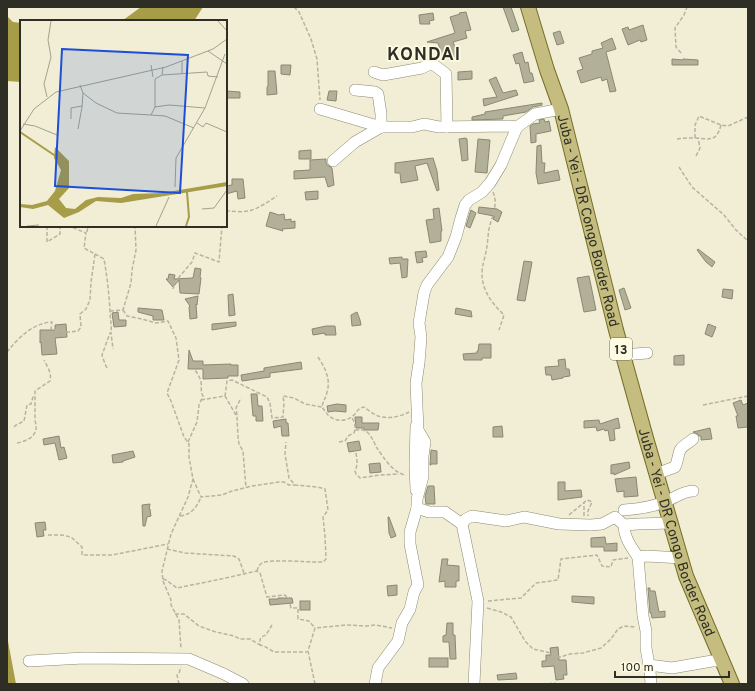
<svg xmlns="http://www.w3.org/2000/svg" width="755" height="691" font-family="Overpass,sans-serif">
<rect width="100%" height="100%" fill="#f1eed5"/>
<g fill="#a79c47">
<polygon points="141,7 203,7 194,21 121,21 126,18"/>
<polygon points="7,16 13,22 21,23 21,82 7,81"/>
<polygon points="7,636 16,684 7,684"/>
</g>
<g fill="#b3b099" stroke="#8a8871">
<polygon points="503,7 511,7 519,30 512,32"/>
<polygon points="466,12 471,30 465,31 467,38 453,42 458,55 454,57 440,56 440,49 438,43 427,42 455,33 450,17 460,14 459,13"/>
<polygon points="433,13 434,20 429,21 430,24 420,24 419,15"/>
<polygon points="643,25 647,40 641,42 640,40 628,45 622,29 628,27 629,30"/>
<polygon points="560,31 564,43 557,45 553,33"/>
<polygon points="612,38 616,49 606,52 616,91 610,92 607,79 602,81 601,77 581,83 577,71 583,69 579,58 592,54 592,51 603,48 601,43"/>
<polygon points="522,52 525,63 528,62 530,73 532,73 534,81 524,83 519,63 516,64 513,55"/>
<polygon points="672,59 683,60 683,59 698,60 698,65 672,65"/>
<polygon points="281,65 291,65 290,75 281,74"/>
<polygon points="268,71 275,71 277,94 267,95 267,87 268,86"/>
<polygon points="472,71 472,79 458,80 458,72"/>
<polygon points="496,77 503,93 516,90 518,95 484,106 483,99 497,97 489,80"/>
<polygon points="226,91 240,92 240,98 226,98"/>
<polygon points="329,91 337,91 336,101 327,100"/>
<polygon points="542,103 542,105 533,107 526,112 503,116 503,119 472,120 472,117 485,114 485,112"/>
<polygon points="544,119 545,122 549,121 551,131 536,134 536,142 531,143 530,126 533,124 540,123 539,120"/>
<polygon points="466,138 466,139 467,139 468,160 462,161 459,139"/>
<polygon points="478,139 490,140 487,173 475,172"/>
<polygon points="541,145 542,163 545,163 544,173 558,170 560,180 538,184 536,173 537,146"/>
<polygon points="311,150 311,159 299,159 299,151"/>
<polygon points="433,158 437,171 439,190 437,191 427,163 415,166 418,180 401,183 400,173 395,173 395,163"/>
<polygon points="326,159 326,163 327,165 332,168 334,185 328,187 325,177 294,179 294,171 310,170 310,160"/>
<polygon points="232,179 243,179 245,198 238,199 237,191 226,194 226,186 232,185"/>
<polygon points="318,191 318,199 306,200 305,192"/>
<polygon points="479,207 497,209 502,212 498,222 493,219 494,216 478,213"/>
<polygon points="439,208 442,231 441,231 441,241 430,243 426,220 434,219 433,209"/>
<polygon points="471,210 476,213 470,228 466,226"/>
<polygon points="270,212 279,215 284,214 285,220 291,219 291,222 295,221 295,228 282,229 283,231 266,226"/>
<polygon points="698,249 715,262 712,267 706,262 697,250"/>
<polygon points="426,251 427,257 422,258 423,262 417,263 415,252"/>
<polygon points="402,257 402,259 408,259 407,277 402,278 400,263 390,264 389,258"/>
<polygon points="524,261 532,262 525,301 517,300"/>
<polygon points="195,268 201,269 200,277 201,278 199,294 180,293 179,280 173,287 166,279 168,279 169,274 175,275 174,279 193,278"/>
<polygon points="589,276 596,310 584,312 577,278"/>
<polygon points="624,288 631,308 625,310 619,290"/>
<polygon points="723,289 733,290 732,299 722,297"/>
<polygon points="233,294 235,315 229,316 228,295"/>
<polygon points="198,296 197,305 196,304 197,318 190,319 189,307 190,306 185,299"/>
<polygon points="138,308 162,310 164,320 153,320 153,316 138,312"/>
<polygon points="456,308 471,311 472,317 455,314"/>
<polygon points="118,312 119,320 126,320 126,326 114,327 112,313"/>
<polygon points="357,312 360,320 361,325 352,326 351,315"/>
<polygon points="236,322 236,326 212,330 212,324"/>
<polygon points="66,324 67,337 55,338 57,354 42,355 41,342 40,343 40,330 55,330 55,325"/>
<polygon points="708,324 716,327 712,337 705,334"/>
<polygon points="326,326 335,326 336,335 325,335 325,333 313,335 312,329"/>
<polygon points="479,344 491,344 491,358 482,358 482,360 464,360 463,354 477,353 477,351 478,351"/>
<polygon points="189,350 193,361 203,361 203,365 231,364 231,365 238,365 238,376 228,376 228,378 203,379 203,369 188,369"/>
<polygon points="684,355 684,365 674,365 674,356"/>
<polygon points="565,359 566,369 569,369 570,376 563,377 563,378 552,380 551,375 546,375 545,367 559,366 558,360"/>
<polygon points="301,362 302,369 270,373 270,377 242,381 241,375 264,371 264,368"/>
<polygon points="251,394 257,394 258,406 262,406 263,421 256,421 256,416 253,416"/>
<polygon points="741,400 743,405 748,403 748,427 738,428 736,416 738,416 733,403"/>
<polygon points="337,404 346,405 346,412 335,411 328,412 327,406"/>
<polygon points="355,417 362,417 362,423 379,423 378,430 364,430 364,428 356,428"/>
<polygon points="618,418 620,428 614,429 615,440 610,441 608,430 605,431 604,429 597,431 596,427 584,428 584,421 599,420 600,424"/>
<polygon points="286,419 286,423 288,423 289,436 282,436 281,426 274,428 273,421"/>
<polygon points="502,426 503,437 493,437 493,427"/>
<polygon points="710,428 712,439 701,440 701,436 699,436 698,434 693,432"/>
<polygon points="59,436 61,448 64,447 67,458 59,460 55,443 44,445 43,439"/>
<polygon points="359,441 361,450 349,452 347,443"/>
<polygon points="431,450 437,451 437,464 431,464 431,465 430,465"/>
<polygon points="133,451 135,457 123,461 123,462 113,463 112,455"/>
<polygon points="629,462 630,468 614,475 614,473 611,474 611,465"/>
<polygon points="380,463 381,472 370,473 369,464"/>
<polygon points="636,477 638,496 624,497 624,491 617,492 615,479"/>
<polygon points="558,482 565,482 565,491 581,490 582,497 558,500"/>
<polygon points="428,486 434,486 435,504 426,504 425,496"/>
<polygon points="150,504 149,509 150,509 151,516 147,517 145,526 143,526 142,505"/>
<polygon points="388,517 389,517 396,536 391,538 389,533"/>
<polygon points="45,522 46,530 43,530 44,536 37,537 35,523"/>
<polygon points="605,537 606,544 617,543 617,551 604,551 604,547 591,547 591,538"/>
<polygon points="442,559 448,559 447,565 459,566 459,581 456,581 456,587 445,587 445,581 439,582"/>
<polygon points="397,585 397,595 388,596 387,586"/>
<polygon points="648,588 650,588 650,591 655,591 659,612 665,611 665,617 652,618 651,613 650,613"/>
<polygon points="572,596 594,597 594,604 572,602"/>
<polygon points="278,598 292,598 293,603 270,605 269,599 278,599"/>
<rect x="300" y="601" width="10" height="9"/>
<polygon points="447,623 453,623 453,635 455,635 456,659 450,659 449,642 443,642 443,636 446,635"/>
<polygon points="558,647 559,660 566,660 567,675 563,675 564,679 556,680 554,666 542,667 542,661 546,661 546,655 551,655 550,648"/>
<rect x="429" y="658" width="19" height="9"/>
<polygon points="516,673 517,679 498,680 497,675"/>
</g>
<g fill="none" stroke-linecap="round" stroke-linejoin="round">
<defs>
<g id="minor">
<polyline points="374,72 383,75 422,68 428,65 434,65 446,74 447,127"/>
<polyline points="355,90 375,92 378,94 381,114 381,127"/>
<polyline points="320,109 381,127 412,127 424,124 439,127 509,126 517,127 535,114 561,109"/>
<polyline points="333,161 355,142 381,127"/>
<polyline points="623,355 647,353"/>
<polyline points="416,426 415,465 416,490"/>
<path d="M656 474 675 467C678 461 678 455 680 450 683 445 689 443 693 439"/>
<path d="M624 510C637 509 652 507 664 502 674 499 682 491 693 491"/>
<path d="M462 524 466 519 472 516 506 521 524 517 559 524 591 525 602 524 615 517 624 525C624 537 631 547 638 557L647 556 681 558"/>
<polyline points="624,525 638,524 671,523"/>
<polyline points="638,557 643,616 646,631 646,648 650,671 651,684"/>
<polyline points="29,661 84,658 189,659 224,674 243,684"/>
<polyline points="649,665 672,668 712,661 722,661"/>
<polyline points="375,684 378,668 398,641 402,623 410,609 414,592 418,585 410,544 410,532 417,508"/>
<polyline points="474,684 478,601 462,524 445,512 429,512 417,508 417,499 423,476 423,456 425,442 418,430 416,383 419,363 421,337 419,323 424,293 427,285 448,257 456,237 461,218 465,205 469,200 482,192 490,183 501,165 517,127"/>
</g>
<g id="major">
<path id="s1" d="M528 7 547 70 561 109 616 330 646 438 686 576 732 684"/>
</g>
</defs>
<use href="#minor" stroke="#8c8973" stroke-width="12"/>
<use href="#major" stroke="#766e28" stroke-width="16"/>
<g stroke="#b6b4a0" stroke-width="1.5" stroke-dasharray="4 2" stroke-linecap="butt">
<polyline points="294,7 299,12 311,39 317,59 320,100"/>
<polyline points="681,53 676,47 675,28 684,15 687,7"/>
<polyline points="695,138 695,125 699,116 721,125 728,126 748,117"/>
<path d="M677 139C682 138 688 138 693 138 708 138 716 144 721 125"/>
<polyline points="226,148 228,147"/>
<polyline points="696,156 700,148 698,138"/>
<polyline points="679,167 692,187 724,215 736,230 748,241"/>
<path d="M493 192C498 203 493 214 490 225 488 232 488 239 487 246 486 255 482 265 482 273 482 291 492 303 504 315L499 330"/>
<path d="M226 211C234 211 244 213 252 210 261 207 269 201 277 196"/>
<polyline points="47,226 47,242 60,234 60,227 61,226"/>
<polyline points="87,232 88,226"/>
<path d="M95 254 104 259C107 276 109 293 110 311 110 319 112 325 111 333"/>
<polyline points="173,289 175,283 180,276 192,262 195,253 219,262 222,226"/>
<polyline points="123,310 127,316 142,319 156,323 168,321 176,338 179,360 167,393 171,401 184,437 189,444 189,457 193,479 188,497 171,534 162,571 163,581 171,600 171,605 179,620 181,649"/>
<polyline points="110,311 123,310 131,283 132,270 136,250 135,226"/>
<path d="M7 352C18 338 33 323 52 322L51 329 69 332 78 331 81 327 80 314 86 309 90 300 91 282 95 254 84 248 86 233 69 226"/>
<path d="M318 357C325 368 331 379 327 392 326 398 323 401 322 407 324 410 326 412 328 415 335 422 347 422 354 415 357 411 359 408 364 407 368 410 373 414 378 416 387 419 400 417 409 412"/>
<polyline points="107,368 105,364 102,355 110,333 111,333 113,349"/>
<polyline points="225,396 237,417 238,437 239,444 243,451 246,488"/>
<polyline points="201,400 225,396 227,381 232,380 267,397 270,403 272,418 283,417 284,403 283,396 294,398 305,404 322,407"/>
<polyline points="703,405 748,396"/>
<polyline points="237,415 236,408 241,398"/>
<polyline points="14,427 16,425 24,421 27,405 31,404 33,397 35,397"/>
<path d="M355 430C360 430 363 429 367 432 372 436 374 443 377 448 383 457 394 474 406 475"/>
<path d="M188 442 197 422 199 405 203 396C200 391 202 387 201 382 200 377 197 373 195 370"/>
<path d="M339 442 345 441 348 436 354 433C356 428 355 421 351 417"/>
<path d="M17 443C28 441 40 435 35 421V391L50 381C52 373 47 366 44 360"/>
<path d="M356 453C357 459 358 465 355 471L356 474 360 478 380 475 399 474"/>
<polyline points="193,479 201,497 222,495 232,491 252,486 279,482 284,482 289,485 295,485"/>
<polyline points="569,515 587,500 590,501 592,502 588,511 588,516"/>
<path d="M180 516C191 515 197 507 201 497"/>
<polyline points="584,516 584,502"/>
<polyline points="48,535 62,535 71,537 82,547 82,555 112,555 168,544"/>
<polyline points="167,549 185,553 234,556 239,559 244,573"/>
<path d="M257 571C258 567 259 565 262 563 271 559 305 562 317 562H323L326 559 325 536 323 517 328 510 325 489 317 487 295 485 289 478 285 454 286 442"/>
<polyline points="163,579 166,580 177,588 221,579 257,571 260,573 267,597 285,595 289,600 291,608 298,608 298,619 309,621 315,628"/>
<polyline points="488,601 521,598 536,583 558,580 561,559 597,555 602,566 611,567 613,560 628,558"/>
<polyline points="487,608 501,612 511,617 525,641 533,649 551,653 560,657 570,654 583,653 601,648 611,639 618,629 624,626 635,627"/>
<polyline points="175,614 184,614 199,626 216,632 234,636 240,639 250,639 260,645"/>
<polyline points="272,625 266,635 261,637 260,640 260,645 264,646 274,652 307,652"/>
<polyline points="179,684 177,675 179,673 181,667"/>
<polyline points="315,684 308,651 315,628 346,625 366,626 376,625 392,628"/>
<polyline points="548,684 554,683 556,684"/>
</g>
<use href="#minor" stroke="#fff" stroke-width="11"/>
<use href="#major" stroke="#c4bd7f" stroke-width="14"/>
</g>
<g text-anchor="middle" stroke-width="3.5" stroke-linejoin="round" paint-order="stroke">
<rect fill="#fefbe3" stroke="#6d6c5e" stroke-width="1" x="610" y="338" width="22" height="22" rx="3"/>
<g font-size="13" font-weight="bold" fill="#2f2e25">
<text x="621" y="354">13</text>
</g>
<g font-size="14" fill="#2f2e25" stroke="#fefbe3">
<text dy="5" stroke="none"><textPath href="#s1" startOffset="222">Juba - Yei - DR Congo Border Road</textPath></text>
<text dy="5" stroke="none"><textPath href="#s1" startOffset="546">Juba - Yei - DR Congo Border Road</textPath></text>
</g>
<g font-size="18" font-weight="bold" letter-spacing="1" fill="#2f2e25" stroke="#fefbe3">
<text x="424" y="60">KONDAI</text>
</g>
</g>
<g transform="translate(20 20)">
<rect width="207" height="207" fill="#f1eed5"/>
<path d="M35 127 49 141V168L39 179 46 188 55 189 66 180 78 177 101 178 113 174 142 173 207 162V166L101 183 76 181 59 192 44 198 28 185 13 189 0 187V184L12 185 27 181 35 171 41 150 34 138Z" fill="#a79c47"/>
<path fill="none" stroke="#a79c47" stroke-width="2" d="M0 112 37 137M166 206 169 197 167 172"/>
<path fill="none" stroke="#a3a18f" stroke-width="1" d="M198 1 207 11M188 31 207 44M162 41V54M131 45 133 57M142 55 187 52 188 56 198 57M63 73 76 83 97 93 131 95 135 87 149 85 185 88M27 77 24 64 31 37 28 20 31 1M135 87V59L142 55 143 47M131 95 145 96 174 108M51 99V88L62 86M177 103 183 107 186 103 207 112M3 104 15 106 37 115M58 109 62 87 63 73 60 65M0 111 14 89 36 72 146 47 193 29 207 19M155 167 156 138 185 88 205 34M182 189 194 188 207 170M7 206 19 205M136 206 149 177"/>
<path fill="#1d4ed8" fill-opacity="0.15" stroke="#1d4ed8" stroke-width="2" d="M42 29 168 35 160 173 35 166Z"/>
<rect width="207" height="207" fill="none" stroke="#2f2e25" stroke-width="2"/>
</g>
<rect width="755" height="691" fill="none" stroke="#2f2e25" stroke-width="16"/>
<path d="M615 671v6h114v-6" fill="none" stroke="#2f2e25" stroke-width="2"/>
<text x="621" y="671" font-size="12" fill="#2f2e25" stroke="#fefbe3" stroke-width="3" paint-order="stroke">100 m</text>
</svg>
